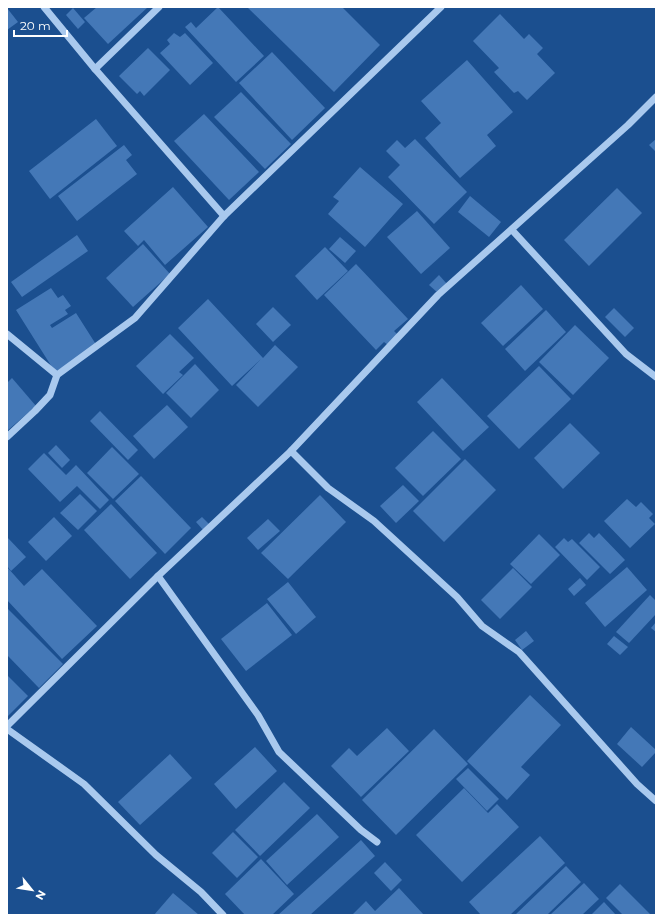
<svg xmlns="http://www.w3.org/2000/svg" width="663" height="922" font-family="Montserrat,sans-serif">
<rect width="100%" height="100%" fill="#1b4f8f"/>
<g fill="#4478b7">
<polygon points="97,7 148,7 108,44 84,18"/>
<polygon points="218,7 264,56 236,82 185,27 191,22 196,28"/>
<polygon points="247,7 342,7 380,45 334,92"/>
<polygon points="7,8 18,22 7,30"/>
<polygon points="73,8 85,22 78,29 66,15"/>
<polygon points="500,14 524,39 529,34 543,48 537,54 555,73 527,100 518,91 514,93 494,72 499,68 473,41"/>
<polygon points="174,33 180,37 185,33 213,63 190,85 160,53 170,44 167,40"/>
<polygon points="148,48 170,70 144,96 140,91 137,94 119,76"/>
<polygon points="272,52 325,108 292,140 239,83"/>
<polygon points="467,60 513,112 487,135 496,146 460,178 425,138 441,123 421,101"/>
<polygon points="241,92 291,144 265,169 214,117"/>
<polygon points="204,114 259,172 229,200 174,141"/>
<polygon points="96,119 117,146 50,199 29,171"/>
<polygon points="415,139 467,192 434,224 388,177 400,165 386,151 397,140 405,148"/>
<polygon points="656,139 656,152 649,145"/>
<polygon points="124,145 132,155 126,160 137,174 77,221 58,196"/>
<polygon points="360,167 403,204 365,247 328,214 339,201 333,197"/>
<polygon points="173,187 208,227 165,265 144,240 138,246 124,231"/>
<polygon points="617,188 642,213 589,266 564,240"/>
<polygon points="470,196 501,222 489,237 458,212"/>
<polygon points="417,211 450,248 421,274 387,237"/>
<polygon points="77,235 88,251 22,297 11,282"/>
<polygon points="340,237 356,251 345,263 329,249"/>
<polygon points="143,244 170,274 133,307 106,278"/>
<polygon points="325,247 348,271 317,300 295,276"/>
<polygon points="356,264 408,319 394,331 398,335 388,345 384,342 376,350 324,295"/>
<polygon points="439,275 447,284 438,293 429,285"/>
<polygon points="521,285 543,309 503,346 481,323"/>
<polygon points="51,288 58,298 63,295 71,306 65,310 68,314 50,325 52,328 76,313 97,346 55,372 16,310"/>
<polygon points="208,299 263,358 275,345 298,367 258,407 236,385 261,359 232,386 178,328"/>
<polygon points="273,307 291,325 273,342 256,324"/>
<polygon points="614,308 634,328 625,337 605,317"/>
<polygon points="546,310 566,332 525,371 505,349"/>
<polygon points="575,325 609,358 573,395 539,362"/>
<polygon points="170,334 194,358 179,372 183,375 163,394 136,366"/>
<polygon points="195,364 219,390 191,418 166,393"/>
<polygon points="539,366 571,399 519,449 487,416"/>
<polygon points="12,378 36,406 7,431 7,383"/>
<polygon points="442,378 489,427 463,451 417,402"/>
<polygon points="167,405 188,427 154,459 133,436"/>
<polygon points="100,411 138,450 128,460 90,421"/>
<polygon points="570,423 600,453 563,489 534,458"/>
<polygon points="433,431 461,459 423,496 395,468"/>
<polygon points="56,445 70,460 62,468 48,453"/>
<polygon points="112,447 139,474 113,499 87,473"/>
<polygon points="44,453 66,475 76,465 109,500 100,509 77,486 60,502 28,469"/>
<polygon points="465,459 496,490 444,542 413,511"/>
<polygon points="141,476 191,528 165,554 115,501"/>
<polygon points="403,485 419,501 396,523 380,506"/>
<polygon points="80,494 97,511 78,530 60,513"/>
<polygon points="320,495 346,522 288,579 261,553"/>
<polygon points="627,499 636,507 641,502 653,514 649,518 655,524 630,548 604,521"/>
<polygon points="111,504 157,553 130,579 84,530"/>
<polygon points="54,517 72,536 46,561 28,542"/>
<polygon points="202,517 210,525 204,531 196,522"/>
<polygon points="268,519 280,531 258,550 247,538"/>
<polygon points="589,533 594,538 599,533 625,560 610,574 579,543"/>
<polygon points="539,534 560,555 531,584 510,564"/>
<polygon points="7,537 26,557 11,571 7,566"/>
<polygon points="564,538 568,542 572,539 600,567 587,580 555,547"/>
<polygon points="7,567 24,586 42,569 97,626 62,659 7,600"/>
<polygon points="627,567 647,590 605,627 585,603"/>
<polygon points="513,568 532,587 500,619 481,600"/>
<polygon points="580,578 586,585 574,596 568,589"/>
<polygon points="288,582 316,617 296,634 267,599"/>
<polygon points="650,595 656,601 656,614 629,643 616,632"/>
<polygon points="267,603 292,635 246,671 221,639"/>
<polygon points="8,609 63,664 39,688 7,655"/>
<polygon points="656,622 656,632 651,628"/>
<polygon points="526,631 534,641 522,650 515,640"/>
<polygon points="614,636 628,647 620,655 607,644"/>
<polygon points="7,675 28,696 7,717"/>
<polygon points="530,695 561,725 521,767 530,775 507,800 467,761"/>
<polygon points="631,727 656,750 656,752 642,767 617,744"/>
<polygon points="387,728 409,751 361,797 331,766 349,748 357,756"/>
<polygon points="434,729 468,764 396,835 362,800"/>
<polygon points="255,747 277,771 236,809 214,784"/>
<polygon points="170,754 192,778 140,825 118,802"/>
<polygon points="468,768 499,799 487,811 456,779"/>
<polygon points="284,782 310,808 260,856 235,830"/>
<polygon points="464,788 488,813 497,804 519,827 462,882 416,835"/>
<polygon points="317,814 339,837 287,885 266,861"/>
<polygon points="233,832 258,857 237,878 212,853"/>
<polygon points="540,836 565,863 510,915 481,915 469,902"/>
<polygon points="361,840 375,856 310,915 278,915"/>
<polygon points="261,859 294,894 272,915 245,915 225,894"/>
<polygon points="385,862 402,880 391,891 374,873"/>
<polygon points="566,866 581,882 547,915 515,915"/>
<polygon points="584,883 599,899 582,915 550,915"/>
<polygon points="620,884 650,914 649,915 623,915 606,898"/>
<polygon points="399,888 424,915 352,915 366,901 375,911"/>
<polygon points="173,893 199,915 154,915"/>
<polygon points="604,902 616,915 591,915"/>
</g>
<g fill="none" stroke-linecap="round" stroke-linejoin="round">
<g stroke="#a9c9ee" stroke-width="7">
<polyline points="44,7 95,69 224,216"/>
<polyline points="95,69 159,7"/>
<polyline points="512,230 626,354 656,377"/>
<polyline points="7,334 57,375"/>
<polyline points="7,437 35,411 50,395 57,375 135,318 224,216 441,7"/>
<polyline points="291,451 328,488 374,521 457,597 482,626 519,652 637,784 656,801"/>
<polyline points="158,576 258,715 279,752 361,830 377,842"/>
<polyline points="7,726 158,576 291,451 438,295 628,125 656,97"/>
<polyline points="7,729 84,784 156,855 201,892 223,915"/>
</g>
</g>
<rect width="663" height="922" fill="none" stroke="#ffffff" stroke-width="16"/>
<g transform="translate(32 890) rotate(120)" stroke="#1b4f8f" stroke-width="3" paint-order="stroke">
<path d="M0-3L7 15L0 10L-7 15Z" fill="#ffffff"/>
<text y="-6" font-size="11" font-weight="bold" text-anchor="middle" fill="#ffffff">N</text>
</g>
<path d="M14 30v6h53v-6" fill="none" stroke="#ffffff" stroke-width="2"/>
<text x="20" y="30" font-size="12" fill="#ffffff" stroke="#1b4f8f" stroke-width="3" paint-order="stroke">20 m</text>
</svg>
